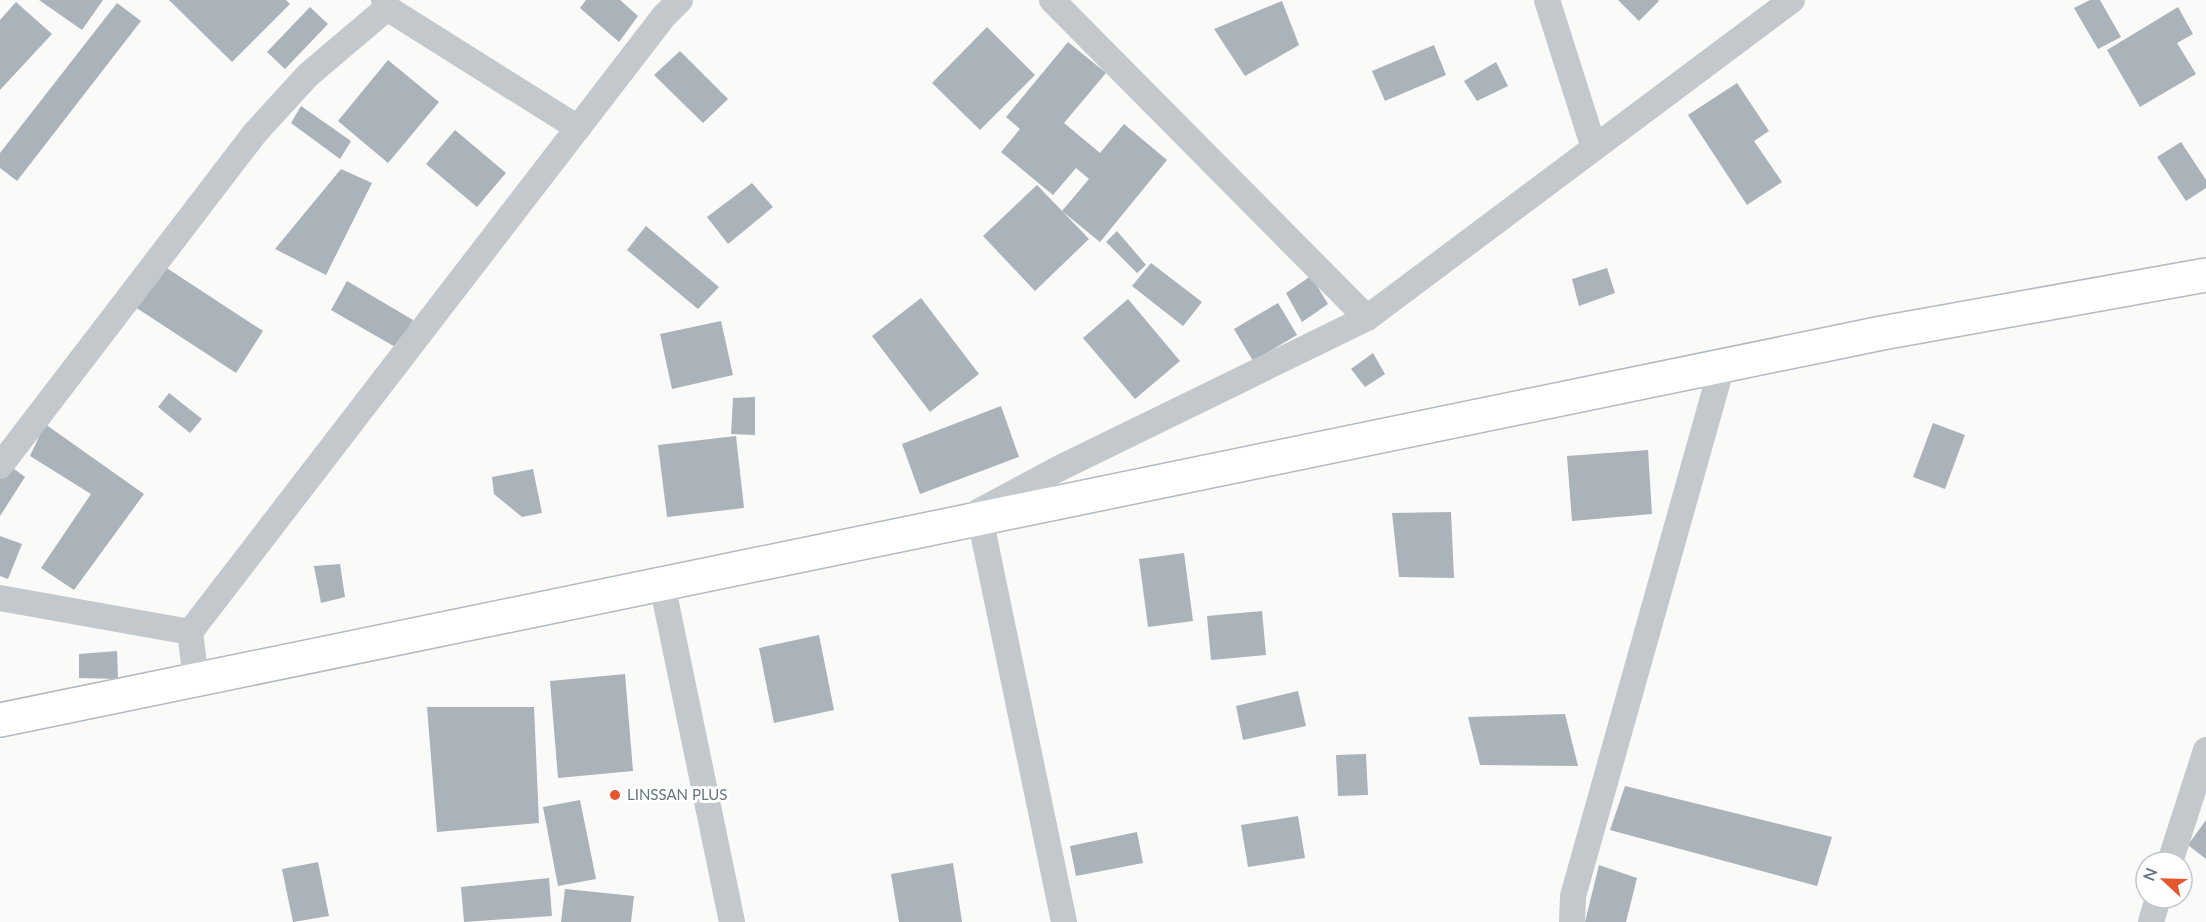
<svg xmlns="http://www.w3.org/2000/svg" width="2206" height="922" font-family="Lato,sans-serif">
<rect width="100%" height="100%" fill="#fafaf8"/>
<g fill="#aab3b9">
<polygon points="39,0 103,0 82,30"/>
<polygon points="169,0 286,0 290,4 232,62"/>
<polygon points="586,0 620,0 638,16 619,42 580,8"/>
<polygon points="1618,0 1658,0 1659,1 1639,21"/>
<polygon points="2090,0 2100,0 2121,37 2098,49 2074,8"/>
<polygon points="1282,1 1299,45 1245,76 1214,29"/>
<polygon points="16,2 52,34 0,90 0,20"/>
<polygon points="117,3 141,21 17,181 0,168 0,153"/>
<polygon points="310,7 328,24 285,69 267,52"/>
<polygon points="2178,7 2193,34 2177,43 2196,74 2140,107 2107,50"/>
<polygon points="987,27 1035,75 980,130 932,83"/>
<polygon points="1068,42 1106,73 1064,123 1100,153 1124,124 1167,160 1100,242 1062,211 1089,179 1076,168 1053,195 1001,152 1020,129 1006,117"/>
<polygon points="1434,45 1446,75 1385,101 1372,71"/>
<polygon points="680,51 728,99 703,123 654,75"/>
<polygon points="388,60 439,102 388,163 338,121"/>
<polygon points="1496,62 1508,86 1477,101 1464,81"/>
<polygon points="1737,83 1769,131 1754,141 1782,182 1747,205 1688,115"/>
<polygon points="301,106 351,141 340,159 291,123"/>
<polygon points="455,130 506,173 477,207 426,164"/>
<polygon points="2181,142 2206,180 2206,188 2186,201 2157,157"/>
<polygon points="341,169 372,183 326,275 275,249"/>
<polygon points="752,183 773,207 728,244 707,217"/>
<polygon points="1037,185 1089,239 1035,291 983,236"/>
<polygon points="646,226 719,287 698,309 627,250"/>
<polygon points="1117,231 1146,265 1137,273 1106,242"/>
<polygon points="159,263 263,331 236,373 132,305"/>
<polygon points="1151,263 1202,302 1183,326 1132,286"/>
<polygon points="1607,268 1615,293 1579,306 1572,279"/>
<polygon points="1311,276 1328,304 1302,322 1286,293"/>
<polygon points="347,281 413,320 397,348 331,310"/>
<polygon points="921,298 979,374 930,412 872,336"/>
<polygon points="1128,299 1180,361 1135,399 1083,338"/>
<polygon points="1278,303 1297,335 1253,361 1234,329"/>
<polygon points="721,321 733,375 672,389 660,334"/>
<polygon points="1373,353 1385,374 1365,387 1351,369"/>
<polygon points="169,393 202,419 190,433 158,407"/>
<polygon points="755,397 755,435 731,434 733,398"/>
<polygon points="1001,406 1019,457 920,494 902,444"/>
<polygon points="1933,423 1965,435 1945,489 1913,477"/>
<polygon points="45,424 144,494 74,590 41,568 91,494 30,456"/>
<polygon points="736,436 744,508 667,517 658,445"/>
<polygon points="1648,450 1652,514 1572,521 1567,456"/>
<polygon points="6,463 25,477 0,516 0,471"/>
<polygon points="533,469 542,513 522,517 494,494 492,477"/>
<polygon points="1451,512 1454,578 1399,577 1392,513"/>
<polygon points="0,536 22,544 8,579 0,576"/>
<polygon points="1184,553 1193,621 1148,627 1139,559"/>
<polygon points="340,564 345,597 321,603 314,566"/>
<polygon points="1262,611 1266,655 1211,660 1207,616"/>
<polygon points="819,635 834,710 774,723 759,648"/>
<polygon points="117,651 118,679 79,678 79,654"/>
<polygon points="625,674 633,771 558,778 550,681"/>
<polygon points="1298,691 1306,726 1243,740 1236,706"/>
<polygon points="427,707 534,707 539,823 437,832"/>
<polygon points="1565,714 1578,766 1480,765 1468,717"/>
<polygon points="1366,754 1368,795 1338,796 1336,755"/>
<polygon points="1625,786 1832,837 1817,886 1610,830"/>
<polygon points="580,800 596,879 558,886 543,807"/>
<polygon points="1298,816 1305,858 1248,867 1241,825"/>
<polygon points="2206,820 2206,859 2188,845"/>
<polygon points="1137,832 1143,863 1076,876 1070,846"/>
<polygon points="318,862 329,916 293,922 282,869"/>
<polygon points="953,863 962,922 899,922 891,874"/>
<polygon points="1599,865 1637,878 1626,922 1585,922"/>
<polygon points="549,878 552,916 464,922 461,887"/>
<polygon points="565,889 634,896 631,922 561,922"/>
</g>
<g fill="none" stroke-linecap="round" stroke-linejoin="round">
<defs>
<polyline id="secondary" points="0,720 1882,333 2206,275"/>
</defs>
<use href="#secondary" stroke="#b3babf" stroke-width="36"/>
<g stroke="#c3c8cc" stroke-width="26">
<polyline points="384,0 387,8 578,128"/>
<polyline points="1052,0 1367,318"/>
<polyline points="1547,0 1594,148"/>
<polyline points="0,466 255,133 308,75 387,8"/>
<polyline points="978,512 1060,468 1367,318 1792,0"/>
<polyline points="980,518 1064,922"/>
<polyline points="662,584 732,922"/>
<polyline points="0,598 190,632 196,680"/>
<polyline points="190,632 664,16 680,0"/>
<polyline points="2170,862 2206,750"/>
<polyline points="1572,922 1573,896 1722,366"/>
<polyline points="2151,922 2158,898"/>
</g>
<use href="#secondary" stroke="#fff" stroke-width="33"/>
</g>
<circle fill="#e4572e" stroke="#fff" stroke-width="2" cx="615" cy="795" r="6"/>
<g text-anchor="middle" stroke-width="6" stroke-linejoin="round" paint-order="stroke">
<g font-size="15" fill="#657683" stroke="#fff" text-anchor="start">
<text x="627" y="800">LINSSAN PLUS</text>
</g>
</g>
<g transform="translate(2164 880) rotate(292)"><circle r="28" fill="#ffffff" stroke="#c1c8cd" stroke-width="1.5"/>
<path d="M0-4.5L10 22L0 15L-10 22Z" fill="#e4572e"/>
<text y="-9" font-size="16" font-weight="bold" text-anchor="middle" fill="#657683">N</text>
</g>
</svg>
